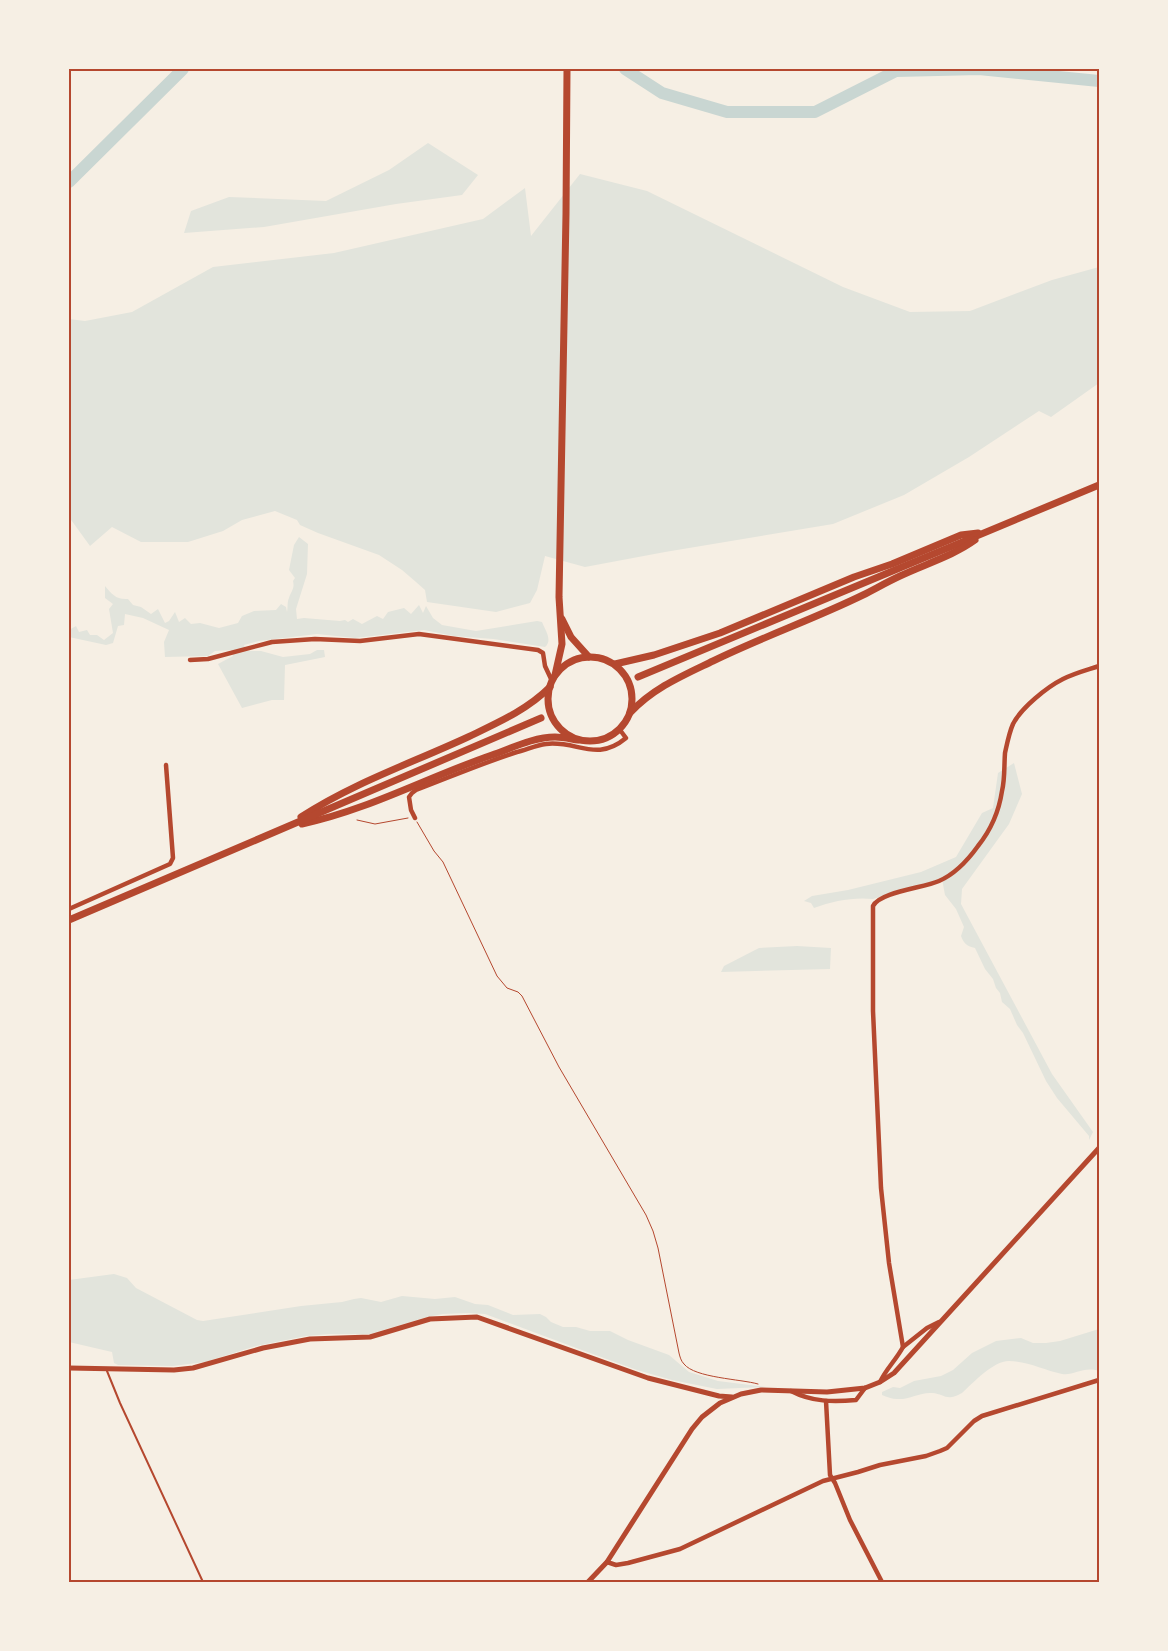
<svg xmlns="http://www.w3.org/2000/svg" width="1168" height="1651" font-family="Cabin,sans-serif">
<rect width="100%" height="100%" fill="#f6efe4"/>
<g fill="#e2e4dc">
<polygon points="428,143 478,175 462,195 396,204 264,227 184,233 191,211 229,197 326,201 389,170"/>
<polygon points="580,174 647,191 843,287 910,312 970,311 1052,280 1099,267 1099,383 1051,417 1039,411 969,457 904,495 833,524 665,552 585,567 545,556 537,590 530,603 496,612 427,602 425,590 416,582 402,570 379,555 318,533 300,525 297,520 275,511 242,520 223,531 188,542 141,542 112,527 90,546 69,517 69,319 85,321 132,312 213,267 334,253 483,219 525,188 531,236"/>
<path d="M299 537 308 544 307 574 296 609 297 619 304 618 340 621 345 620 348 622 353 619 362 624 377 616 383 619 388 612 404 608 411 614 419 605 423 613 426 606 433 618 442 625 476 631 537 621 542 622C545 630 553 640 545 647L493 639 454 636 424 630 355 638 317 634 259 641 244 645 247 651H261L283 657 310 654 317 650H324L325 657 285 665 284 700H272L242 708 218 664 233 656 231 650 215 651 208 656 165 657 164 642 169 630 143 618 125 614 124 625 118 626 113 643 106 645 69 637V630L76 626 79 632 87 630 90 635H97L104 640 113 633 109 609 113 604 105 598V586C112 594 116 600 128 599L133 605 141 607 151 614 158 609 165 623 169 621 175 612 179 622 185 618 191 624 200 623 219 628 238 623 242 616 254 611 276 610 281 604 286 607 287 612C288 608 287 602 289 598 291 591 295 589 293 581L295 578 289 570 294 545Z"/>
<path d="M1014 763 1022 794 1009 824 962 889 961 904 1052 1074 1093 1132 1089 1140V1136L1057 1098 1046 1081 1023 1033 1017 1025 1010 1009 1002 1002 1000 993 996 988 993 979 985 969 975 948C967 946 964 944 961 936L964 927 956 909 945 895 942 879 873 899C853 897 833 901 814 908L811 903 804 901 812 896 848 890 921 872 956 857 982 813 993 808 998 773Z"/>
<polygon points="797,946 831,948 830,969 721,972 724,966 759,948"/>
<polygon points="114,1274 127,1278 136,1288 197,1320 203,1321 301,1306 342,1302 354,1299 361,1298 381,1302 402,1296 435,1299 455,1297 475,1304 488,1305 513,1315 540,1314 546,1317 551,1322 563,1327 576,1327 590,1331 610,1331 628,1340 669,1355 689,1372 718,1381 766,1387 717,1389 672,1380 637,1370 579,1349 485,1314 469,1313 443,1314 427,1317 370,1334 330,1334 306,1336 256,1346 205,1362 173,1366 118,1365 114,1363 112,1352 69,1342 69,1280"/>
<path d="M1099 1329V1371C1083 1366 1074 1376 1062 1374 1044 1370 1027 1361 1009 1361 993 1361 973 1383 962 1393 946 1402 945 1394 932 1393 920 1392 909 1400 897 1399 892 1399 887 1397 882 1395V1392L893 1387 900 1388 914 1381 941 1376 953 1370 972 1353 996 1341 1021 1338 1033 1343H1046L1060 1341Z"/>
</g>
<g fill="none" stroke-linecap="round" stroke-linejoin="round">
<g stroke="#c9d6d2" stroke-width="12">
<polyline points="625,69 662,93 727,112 815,112 896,71 979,69 1099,81"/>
<polyline points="69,182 183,69"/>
</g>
<g stroke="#b5482f" stroke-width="1">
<polyline points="357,820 375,824 408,818"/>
<path d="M417 822 434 851 443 862 497 976 507 988 518 992 522 996 559 1067 646 1215 653 1231 658 1248 679 1353C680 1357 681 1361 684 1364 695 1378 741 1379 758 1384"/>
</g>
<polyline stroke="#b5482f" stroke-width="2" points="107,1371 120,1403 203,1582"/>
<g stroke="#b5482f" stroke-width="4.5">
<polyline points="190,660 208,659 272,642 315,639 360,641 419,634 538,650 543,653 545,666 552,681"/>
<path d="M415 818 411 810 409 797 412 793 416 790C450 777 483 763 517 752 526 750 536 745 546 744 577 740 596 763 626 738L620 730"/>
<polyline points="69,909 170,864 173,858 166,765"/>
<polyline points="903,1347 927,1328 939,1322"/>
<path d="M880 1382C886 1369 896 1360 903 1347L889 1263 881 1188 873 1011V906C880 892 923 888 939 881 955 874 968 860 978 846 990 831 999 811 1002 791 1005 779 1004 766 1005 753 1007 744 1009 733 1013 724 1021 708 1047 687 1063 679 1075 673 1087 670 1099 666"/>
<path d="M791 1391C812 1402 833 1402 856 1400L865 1388"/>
<polyline points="826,1401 830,1475 835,1483 850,1520 882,1582"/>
<polyline points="607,1562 616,1565 628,1563 680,1549 823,1481 858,1472 880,1465 926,1456 940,1451 947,1448 974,1421 982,1416 1099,1380"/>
</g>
<g stroke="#b5482f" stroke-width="5">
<polyline points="69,1368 174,1370 193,1368 263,1348 310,1339 370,1337 430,1319 477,1317 648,1378 719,1396 732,1397"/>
<polyline points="588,1582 607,1562 692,1429 702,1417 720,1403 741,1394 761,1390 827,1392 865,1388 880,1382 894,1373 1099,1148"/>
</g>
<g stroke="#b5482f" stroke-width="7">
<circle cx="590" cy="699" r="42"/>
<polyline points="615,664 654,655 720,633 854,577 892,564 961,535 978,533"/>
<polyline points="638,677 1099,485"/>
<path d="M630 713C653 688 684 675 713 661 762 637 814 619 863 595 875 589 887 582 900 576 925 564 953 556 975 540"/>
<path d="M301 817C353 783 412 763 468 737 497 723 527 710 550 687"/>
<path d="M302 824C368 810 428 777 492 755 512 748 534 737 555 737 563 737 571 739 578 740"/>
<polyline points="69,920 541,718"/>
</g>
<g stroke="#b5482f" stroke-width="7">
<polyline points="562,619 571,637 589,657"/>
<polyline points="555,675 562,644 559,597 566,214 567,69"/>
</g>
</g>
<rect width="1168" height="1651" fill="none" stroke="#f6efe4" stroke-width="140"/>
<rect x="70" y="70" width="1028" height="1511" fill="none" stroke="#b5482f" stroke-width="2"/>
</svg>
